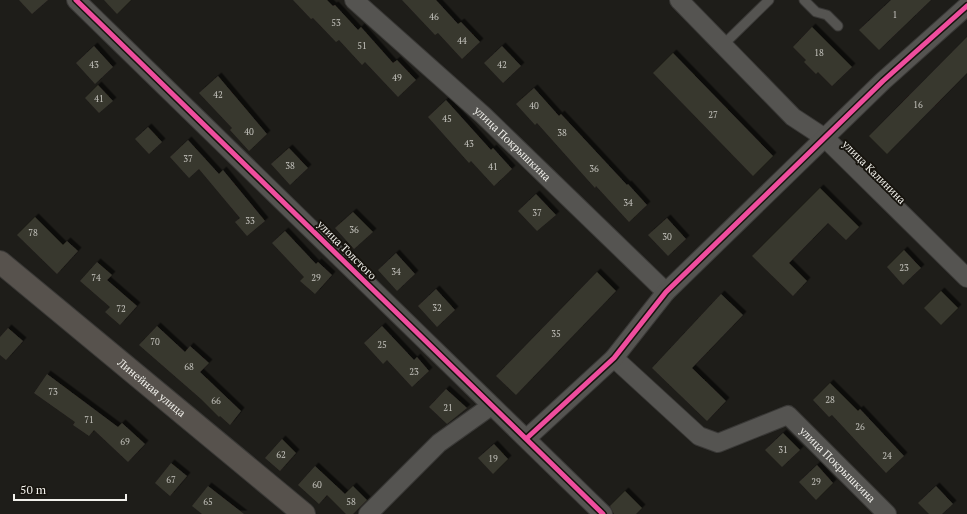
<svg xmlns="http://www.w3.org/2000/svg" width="967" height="514" font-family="'PT Serif',serif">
<defs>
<filter id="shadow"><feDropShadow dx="3.5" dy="-3.5" stdDeviation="0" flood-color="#0009"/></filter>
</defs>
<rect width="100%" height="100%" fill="#1e1d19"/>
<g fill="#39372f" filter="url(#shadow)">
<polygon points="19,0 48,0 32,14"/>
<polygon points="104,0 131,0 117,14"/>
<polygon points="293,0 327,0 333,6 335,5 358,30 361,27 393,63 397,60 416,80 398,97 365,62 362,65 339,40 336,42 313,18 311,19"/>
<polygon points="402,0 436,0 458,24 461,22 480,42 462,59 438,33 435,35"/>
<polygon points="891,0 931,0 879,50 859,30"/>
<polygon points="812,27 852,67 832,86 818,72 816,74 804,62 806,60 793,47"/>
<polygon points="967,37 967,73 887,154 869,136"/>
<polygon points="94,46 113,67 95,84 76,63"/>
<polygon points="502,46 521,66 503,83 484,63"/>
<polygon points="673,53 773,156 753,176 653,73"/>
<polygon points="218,76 267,134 249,151 230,130 232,128 199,93"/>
<polygon points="98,85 113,101 99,113 85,98"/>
<polygon points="534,88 559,116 561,114 627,185 628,184 647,205 629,222 596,186 595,188 537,123 535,125 516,104"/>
<polygon points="446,100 491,150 493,148 512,169 494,186 471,161 469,163 428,117"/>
<polygon points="148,127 162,142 149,154 135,139"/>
<polygon points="188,140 219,174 223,170 265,221 247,236 235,222 240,218 199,169 189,178 170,157"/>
<polygon points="289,148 308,168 290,185 271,164"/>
<polygon points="820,188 859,227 846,240 828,223 789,263 807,281 793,296 752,256"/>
<polygon points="536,194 556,215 537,231 518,211"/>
<polygon points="353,212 373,232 354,249 335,228"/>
<polygon points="35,217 63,245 67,241 78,251 57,274 17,235"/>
<polygon points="667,218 686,239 668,256 648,235"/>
<polygon points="285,231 316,264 318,262 332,275 315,294 300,281 304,277 272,243"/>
<polygon points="904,250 921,268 903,285 887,267"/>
<polygon points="396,253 415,274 397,291 378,270"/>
<polygon points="97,262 112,275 107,280 137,306 120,325 105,312 110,307 80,281"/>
<polygon points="597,272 616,291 516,395 496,376"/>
<polygon points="436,289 455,310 437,327 418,306"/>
<polygon points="941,291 958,308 941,325 924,308"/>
<polygon points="721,294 743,315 692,368 726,401 707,421 652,368"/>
<polygon points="157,326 185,352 190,346 209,363 200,372 241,411 230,425 220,416 219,417 201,399 139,345"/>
<polygon points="382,326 414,360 417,357 429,371 412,387 387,360 383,364 364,343"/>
<polygon points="8,328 23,341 6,360 0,355 0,337"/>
<polygon points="47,374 118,427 122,423 145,444 128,462 94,430 89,436 73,425 75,422 34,393"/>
<polygon points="830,383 858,411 860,409 904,456 886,473 832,415 829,417 813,400"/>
<polygon points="446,389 467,408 447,424 429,407"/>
<polygon points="783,433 800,450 782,467 765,450"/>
<polygon points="282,439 296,453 280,471 265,458"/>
<polygon points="494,444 508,459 493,474 478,458"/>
<polygon points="171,463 187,476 170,496 155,483"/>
<polygon points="817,465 833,483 816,500 799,482"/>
<polygon points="315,466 345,494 353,486 367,500 353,514 346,514 327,495 319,504 298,485"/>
<polygon points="208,486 244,514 202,514 192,506"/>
<polygon points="936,486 953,504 942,514 929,514 918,503"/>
<polygon points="625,491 642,508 636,514 614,514 610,506"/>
</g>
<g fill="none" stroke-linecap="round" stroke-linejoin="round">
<defs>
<g id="lane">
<polyline points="804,0 816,12 827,15 838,26"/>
<polyline points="723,45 769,0"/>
</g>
<g id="street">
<polyline points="76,0 603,514"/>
<path id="s1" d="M354 0 483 115 666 292"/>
<polyline points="679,0 793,117 825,138 967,278"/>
<path id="s2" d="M614 358 699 436 718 443 788 415 887 514"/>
<polyline points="527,438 614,358 666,292 883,81 967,6"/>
<polyline points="368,514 439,443 491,406"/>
</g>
<g id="secondary">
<path id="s3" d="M0 262 304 514"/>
</g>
</defs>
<use href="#lane" stroke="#3a3937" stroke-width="11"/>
<use href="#street" stroke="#3a3937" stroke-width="20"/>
<use href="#secondary" stroke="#3a3937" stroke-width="24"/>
<use href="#lane" stroke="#555451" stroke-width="9"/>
<use href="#street" stroke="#555451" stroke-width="18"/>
<use href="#secondary" stroke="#57524d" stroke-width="22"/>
<defs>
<g id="cycleway">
<polyline points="76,0 603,514"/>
<polyline points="527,438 614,358 666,292 883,81 967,6"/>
</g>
</defs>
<use href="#cycleway" stroke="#17140e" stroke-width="8"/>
<use href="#cycleway" stroke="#ef4d9e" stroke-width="5"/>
</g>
<g text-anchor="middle" stroke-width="4" stroke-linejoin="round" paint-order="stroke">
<g font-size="9" fill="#c3c2bc">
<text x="895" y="18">1</text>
<text x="434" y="20">46</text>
<text x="336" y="26">53</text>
<text x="462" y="44">44</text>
<text x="362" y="49">51</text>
<text x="819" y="56">18</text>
<text x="94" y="68">43</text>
<text x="502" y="68">42</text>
<text x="397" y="81">49</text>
<text x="218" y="98">42</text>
<text x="99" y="102">41</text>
<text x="918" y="108">16</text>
<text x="534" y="109">40</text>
<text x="713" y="118">27</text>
<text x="447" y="122">45</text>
<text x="249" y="135">40</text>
<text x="562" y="136">38</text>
<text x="469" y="147">43</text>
<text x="188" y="162">37</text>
<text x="290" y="169">38</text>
<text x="493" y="170">41</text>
<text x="594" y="172">36</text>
<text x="628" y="206">34</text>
<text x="537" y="216">37</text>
<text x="250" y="224">33</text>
<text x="354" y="233">36</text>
<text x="33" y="236">78</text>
<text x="667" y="240">30</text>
<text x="904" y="271">23</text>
<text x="396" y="275">34</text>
<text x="96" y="281">74</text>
<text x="316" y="281">29</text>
<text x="437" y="311">32</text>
<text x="121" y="312">72</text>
<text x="556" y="337">35</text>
<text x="155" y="345">70</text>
<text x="382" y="348">25</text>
<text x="189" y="370">68</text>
<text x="414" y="375">23</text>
<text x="53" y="395">73</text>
<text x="830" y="403">28</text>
<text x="216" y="404">66</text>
<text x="448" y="411">21</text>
<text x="89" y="423">71</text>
<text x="860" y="430">26</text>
<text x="125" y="445">69</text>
<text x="783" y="453">31</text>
<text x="281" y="458">62</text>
<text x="887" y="459">24</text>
<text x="493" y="462">19</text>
<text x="171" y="483">67</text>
<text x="816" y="485">29</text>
<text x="317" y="488">60</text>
<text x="208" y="505">65</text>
<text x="351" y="505">58</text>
</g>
<g font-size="11" fill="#f1f0eb" stroke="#17140e">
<text dy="4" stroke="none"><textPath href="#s1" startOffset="214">улица Покрышкина</textPath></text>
<text transform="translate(874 172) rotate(45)" y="4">улица Калинина</text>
<text transform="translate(347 250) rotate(45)" y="4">улица Толстого</text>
<text dy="4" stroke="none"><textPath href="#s3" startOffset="197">Линейная улица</textPath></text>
<text dy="4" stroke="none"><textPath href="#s2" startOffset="281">улица Покрышкина</textPath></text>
</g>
</g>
<path d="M14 494v6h112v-6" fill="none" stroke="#f1f0eb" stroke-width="2"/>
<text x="20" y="494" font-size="12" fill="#f1f0eb" stroke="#17140e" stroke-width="3" paint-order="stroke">50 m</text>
</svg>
